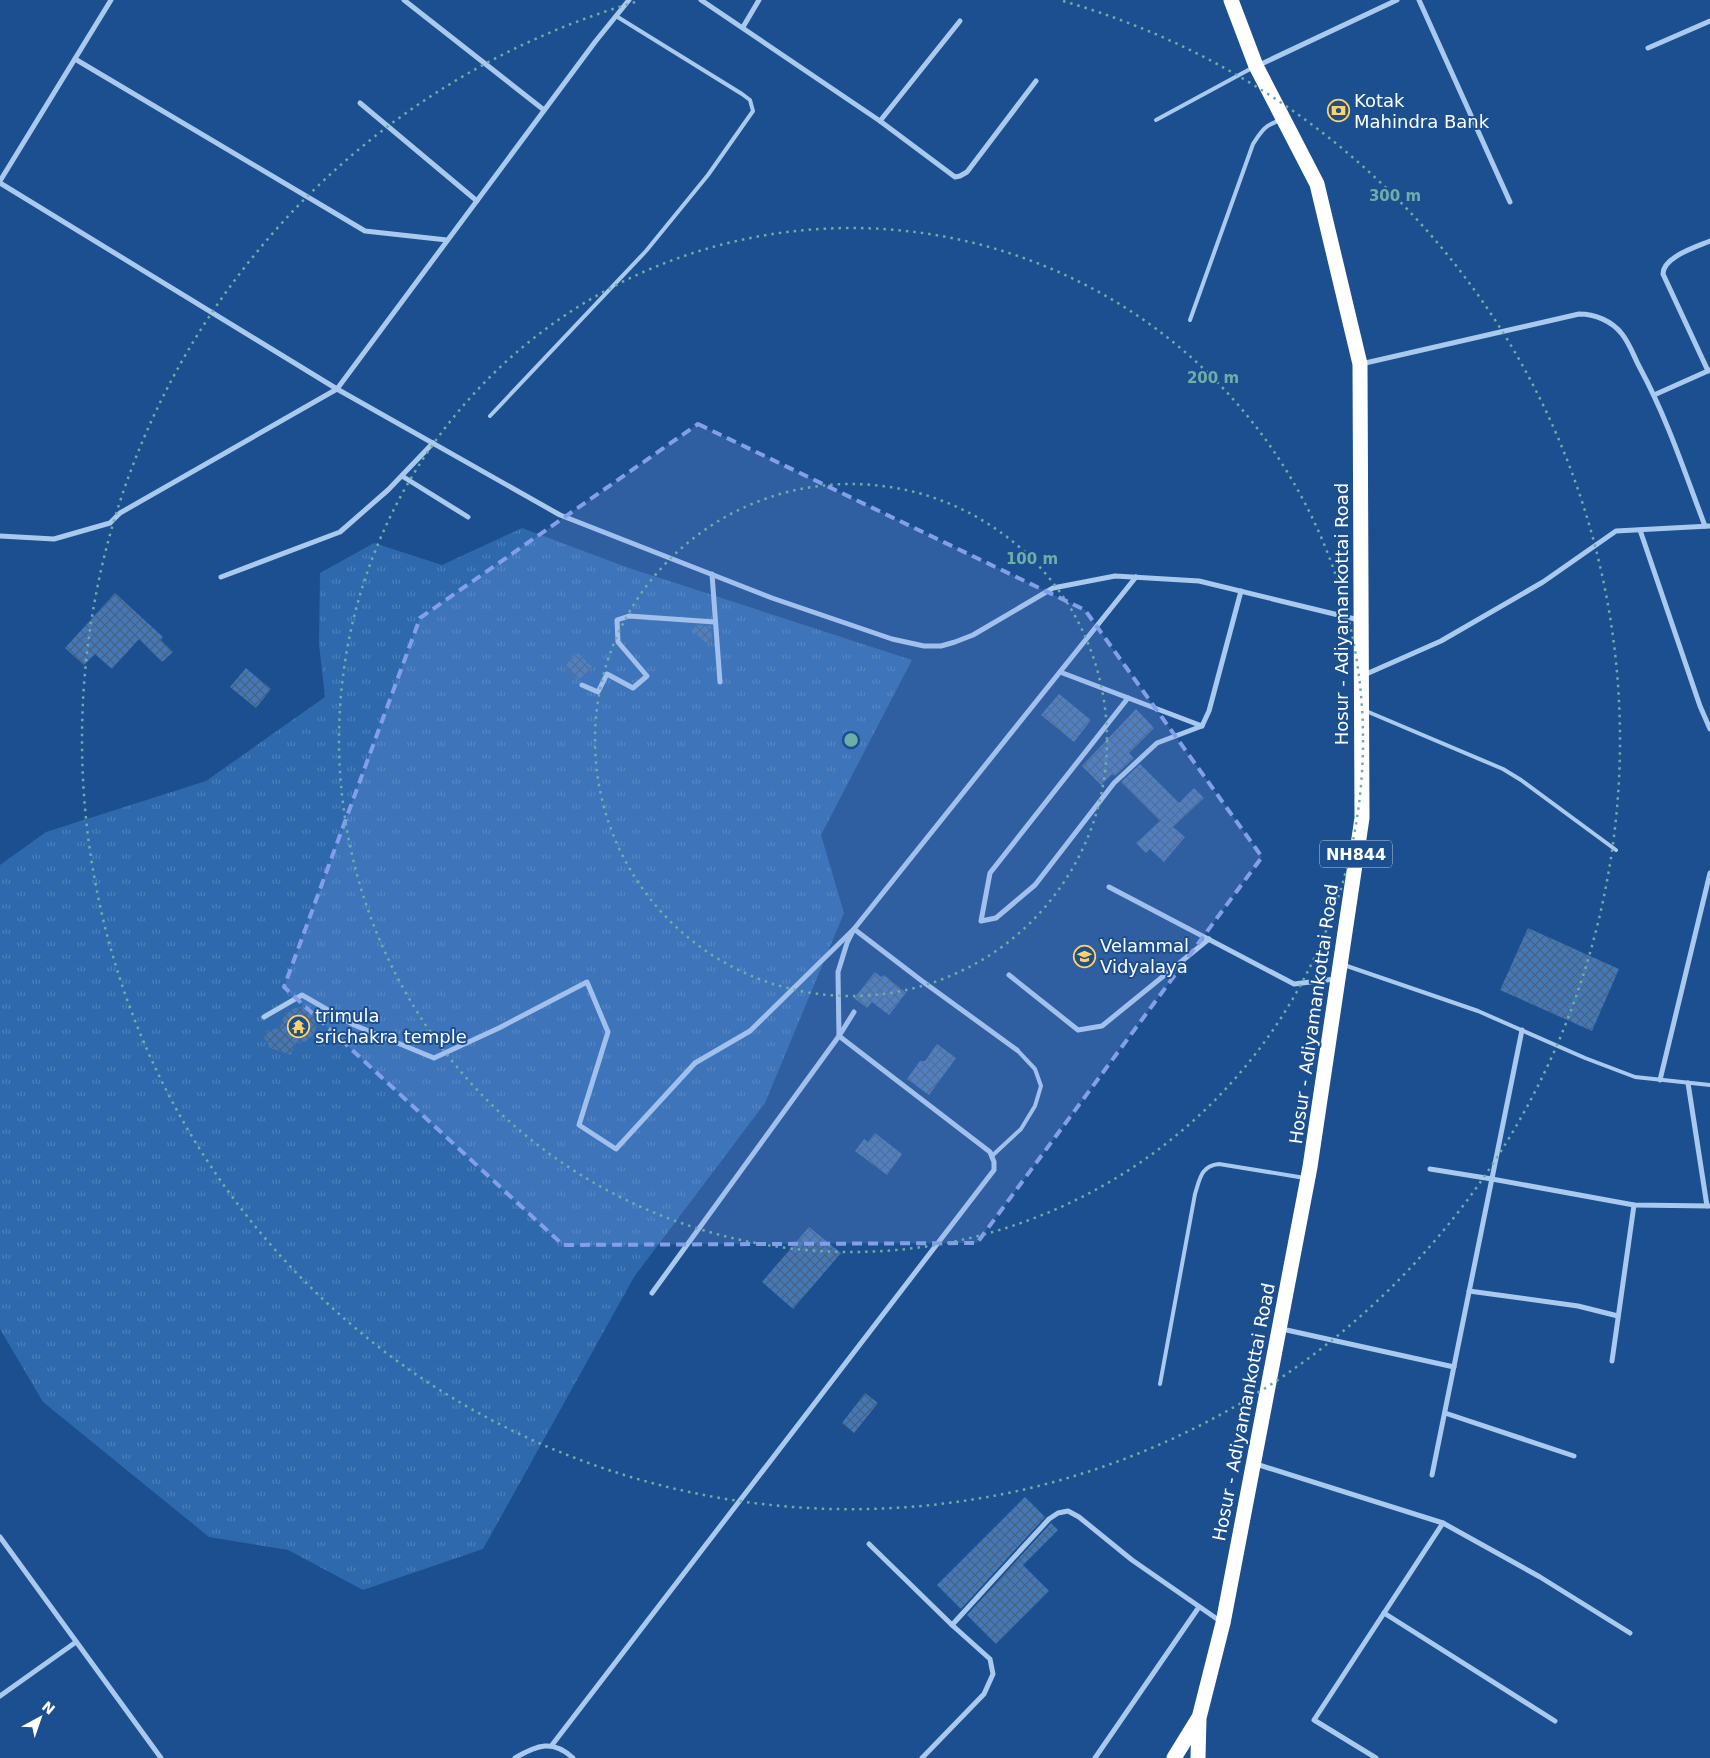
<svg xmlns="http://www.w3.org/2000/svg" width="1710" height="1758" font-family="'DejaVu Sans',sans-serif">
<defs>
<pattern id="grass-tufts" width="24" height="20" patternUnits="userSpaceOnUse" patternTransform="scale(1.25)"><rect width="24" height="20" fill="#2e69ad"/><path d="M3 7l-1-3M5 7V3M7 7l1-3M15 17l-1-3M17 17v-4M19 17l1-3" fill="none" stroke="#4d80b9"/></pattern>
<pattern id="building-cross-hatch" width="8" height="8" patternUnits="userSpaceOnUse" patternTransform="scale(1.25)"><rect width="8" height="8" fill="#4478b7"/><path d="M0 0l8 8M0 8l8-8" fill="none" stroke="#486282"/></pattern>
</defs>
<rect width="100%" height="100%" fill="#1b4f8f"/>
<polygon fill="url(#grass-tufts)" points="522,528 626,567 912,660 821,835 844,913 765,1103 634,1277 483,1549 363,1590 288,1550 209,1537 43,1402 0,1329 0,865 46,832 206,781 325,697 319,644 320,573 374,543 442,565"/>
<g fill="url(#building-cross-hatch)">
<polygon points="115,593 163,637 161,640 173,652 162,662 139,639 112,669 95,654 84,665 65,648"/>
<polygon points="697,625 711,626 712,640 708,645 692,630"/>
<polygon points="578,653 593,668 579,681 565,665"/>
<polygon points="246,668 271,689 256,708 230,687"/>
<polygon points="1059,694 1091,720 1074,742 1041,715"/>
<polygon points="1136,709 1154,728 1129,753 1134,758 1115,776 1112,774 1101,785 1082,766"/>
<polygon points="1140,764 1179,803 1194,788 1204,798 1173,827 1185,837 1164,862 1150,849 1146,853 1136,843 1160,821 1121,782"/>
<polygon points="1528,928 1619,969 1592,1031 1500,990"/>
<polygon points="875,972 881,977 884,975 906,993 889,1015 872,1002 867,1008 854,998"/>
<polygon points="301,1007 311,1012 315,1017 317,1023 314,1034 306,1041 295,1044 291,1055 270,1048 263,1035 267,1034 266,1031 280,1028 285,1013 295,1008"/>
<polygon points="937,1044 956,1058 929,1095 907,1079 920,1061 925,1061"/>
<polygon points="875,1133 902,1154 887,1175 855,1151 864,1139 868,1142"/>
<polygon points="809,1227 841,1253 793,1309 762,1282"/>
<polygon points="865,1393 878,1403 854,1433 842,1423"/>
<polygon points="1025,1497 1045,1517 961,1609 937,1585"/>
<polygon points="1051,1523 1058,1530 1023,1565 1049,1591 996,1644 967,1615"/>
</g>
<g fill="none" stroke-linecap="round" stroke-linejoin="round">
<g stroke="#a9c9ee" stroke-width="4">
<polyline points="1156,120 1252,68"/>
<path d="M1190 320 1253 144C1262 130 1265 125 1281 120"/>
<polyline points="490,416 646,251 708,175 753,111 750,100 742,94 616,16"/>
<polyline points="1366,711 1503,769 1521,780 1616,850"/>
<polyline points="1344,965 1478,1011 1585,1058 1635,1077 1710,1085"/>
<polyline points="993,1155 1021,1129 1035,1106 1041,1086 1035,1069 1017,1050"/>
<path d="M1160 1384 1195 1194C1200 1178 1201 1166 1219 1164L1305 1178"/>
</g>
<g stroke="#a9c9ee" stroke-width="5">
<polyline points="404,0 544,110"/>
<polyline points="701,0 880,121 955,177 960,176 967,172 1036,81"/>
<polyline points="1419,0 1510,202"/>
<polyline points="743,27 759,0"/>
<polyline points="1648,48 1710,21"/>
<polyline points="75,59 365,231 447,240"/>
<polyline points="1257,66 1397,0"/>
<polyline points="360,103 477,201"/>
<polyline points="880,121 960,21"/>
<polyline points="0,181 111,0"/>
<polyline points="0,183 337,389 560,515 772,598 892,639 924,646 941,646 955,642 973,635 1053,588 1115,576 1199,581 1359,620"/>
<path d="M1361 364 1579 314C1595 314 1612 321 1622 334 1630 344 1634 357 1640 368 1667 418 1685 473 1705 526"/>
<path d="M1708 371 1663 274C1663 257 1696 247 1710 241"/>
<polyline points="1654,395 1710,370"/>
<polyline points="402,476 468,517"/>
<polyline points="1640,530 1700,706 1710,729"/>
<polyline points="0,536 54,539 110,523 120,513 337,389 595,42 629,0"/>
<polyline points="712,574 720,682"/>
<polyline points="221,577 340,532 388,490 433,443"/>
<polyline points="1060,672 1202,726"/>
<polyline points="1364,675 1441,641 1543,582 1616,531 1710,526"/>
<polyline points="582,685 598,692 607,674 633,688 647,676 618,642 617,620 629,616 715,622"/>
<polyline points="1128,698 990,873 981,921 996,918 1035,885 1114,783 1157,743 1202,726 1209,711 1241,591"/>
<polyline points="1109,887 1294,984 1335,979"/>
<polyline points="1009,975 1078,1030 1102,1026 1209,939"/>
<polyline points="264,1017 302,995 354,1025 434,1058 499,1028 587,982 608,1032 579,1125 616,1149 695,1063 750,1031 854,929 922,981 1017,1050"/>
<polyline points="1660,1080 1710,873"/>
<polyline points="1688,1083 1707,1206"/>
<polyline points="1430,1169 1492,1179 1634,1205 1710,1206"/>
<polyline points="1469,1291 1578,1306 1618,1316"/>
<polyline points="652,1293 839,1036 854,1012"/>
<polyline points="1282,1329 1454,1367"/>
<polyline points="1612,1361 1634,1205"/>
<polyline points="1445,1413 1574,1456"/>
<polyline points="1256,1464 1443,1523 1314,1720 1376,1758"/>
<polyline points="1432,1475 1522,1030"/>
<polyline points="1443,1523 1540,1577 1630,1633"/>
<polyline points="0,1537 161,1758"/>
<polyline points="869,1544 952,1625"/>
<polyline points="1384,1613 1555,1721"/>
<polyline points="0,1696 76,1642"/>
<polyline points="552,1745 994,1170 994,1162 990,1152 839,1036 838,972 847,943 854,929 1136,577"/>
<path d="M515 1758C537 1745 553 1739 573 1758"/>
<polyline points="922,1758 984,1694 993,1674 990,1659 952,1625 1049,1519 1058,1513 1068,1511 1079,1517 1132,1560 1220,1621"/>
<polyline points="1095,1758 1199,1607"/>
</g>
<g stroke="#fff" stroke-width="15">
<polyline points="1174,1758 1198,1719"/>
<polyline points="1198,1758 1199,1718 1223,1623 1310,1167 1362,818 1360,364 1317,184 1256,66 1231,0"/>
</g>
</g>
<path fill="#839eea" fill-opacity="0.2" stroke="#839eea" stroke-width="4" stroke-dasharray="10 6" stroke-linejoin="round" d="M698 424 1085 610 1262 857 977 1243 563 1245 284 987 420 618Z"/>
<g fill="none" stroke="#6fada8" stroke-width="2.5" stroke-dasharray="2.5 5">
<circle cx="851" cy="740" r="256"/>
<circle cx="851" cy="740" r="512"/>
<path d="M1063 1A769 769 0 1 1 639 1"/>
</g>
<defs>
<symbol id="bank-ring" viewBox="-11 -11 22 22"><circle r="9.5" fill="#1b4f8f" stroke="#ffd166" stroke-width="1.5"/><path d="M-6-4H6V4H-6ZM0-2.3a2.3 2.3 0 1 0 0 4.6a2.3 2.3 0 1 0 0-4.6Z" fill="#ffd166"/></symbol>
<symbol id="school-ring" viewBox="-11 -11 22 22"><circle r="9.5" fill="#1b4f8f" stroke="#ffd166" stroke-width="1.5"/><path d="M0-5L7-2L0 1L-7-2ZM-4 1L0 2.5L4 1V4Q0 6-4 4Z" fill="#ffd166"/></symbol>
<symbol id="temple-ring" viewBox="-11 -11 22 22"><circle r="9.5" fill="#1b4f8f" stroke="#ffd166" stroke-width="1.5"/><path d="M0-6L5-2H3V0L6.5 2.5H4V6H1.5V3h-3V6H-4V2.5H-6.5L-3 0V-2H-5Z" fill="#ffd166"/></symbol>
</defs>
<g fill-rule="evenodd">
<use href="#bank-ring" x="1326" y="98" width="25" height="25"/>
<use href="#school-ring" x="1072" y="944" width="25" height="25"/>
<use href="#temple-ring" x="286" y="1014" width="25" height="25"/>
</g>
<g text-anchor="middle" stroke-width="4" stroke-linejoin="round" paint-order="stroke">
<rect fill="#1b4f8f" stroke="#bbcadd" stroke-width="1" x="1320" y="840.5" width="72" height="27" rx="4"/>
<g font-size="16" font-weight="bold" fill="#fff">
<text x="1356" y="860">NH844</text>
</g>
<g font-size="18" fill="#fff" stroke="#1b4f8f" text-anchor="start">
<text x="1354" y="107">Kotak<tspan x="1354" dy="21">Mahindra Bank</tspan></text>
<text x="1100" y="952">Velammal<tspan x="1100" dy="21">Vidyalaya</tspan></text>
<text x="315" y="1022">trimula<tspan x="315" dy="21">srichakra temple</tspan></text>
</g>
<g font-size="18" fill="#fff" stroke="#1b4f8f">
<text transform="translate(1342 614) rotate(-90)" y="6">Hosur - Adiyamankottai Road</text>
<text transform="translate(1314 1014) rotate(-82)" y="6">Hosur - Adiyamankottai Road</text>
<text transform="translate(1244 1412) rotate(-79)" y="6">Hosur - Adiyamankottai Road</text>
</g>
</g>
<circle cx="851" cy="740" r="8" fill="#6fada8" stroke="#1b4f8f" stroke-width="2.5"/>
<g font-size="15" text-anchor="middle" font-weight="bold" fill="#6fada8" stroke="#1b4f8f" stroke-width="4" stroke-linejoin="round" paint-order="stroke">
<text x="1395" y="201">300 m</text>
<text x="1213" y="383">200 m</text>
<text x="1032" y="564">100 m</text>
</g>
<g transform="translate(40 1718) rotate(40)" stroke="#1b4f8f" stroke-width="4" paint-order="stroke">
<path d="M0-4L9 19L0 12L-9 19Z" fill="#ffffff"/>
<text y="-8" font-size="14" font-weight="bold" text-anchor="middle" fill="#ffffff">N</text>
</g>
</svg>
